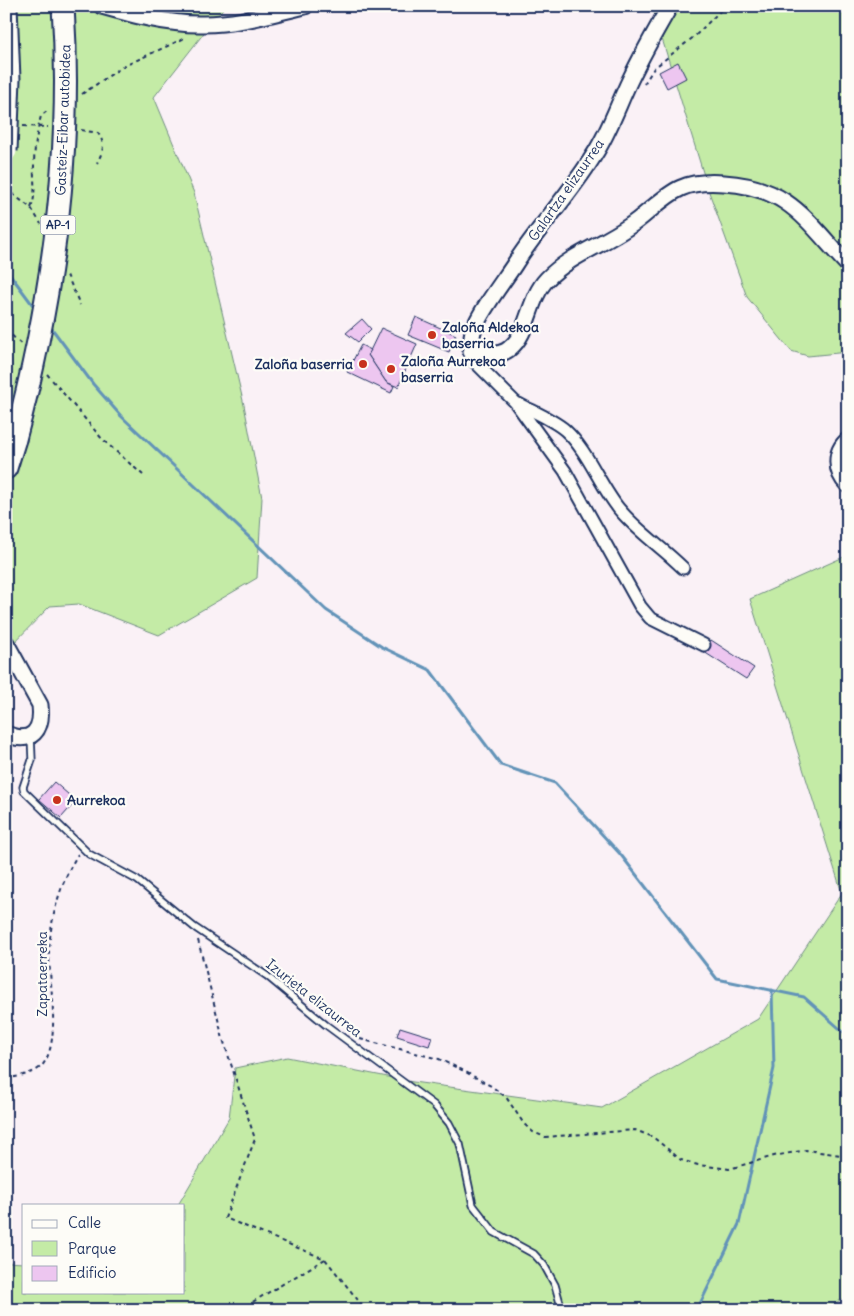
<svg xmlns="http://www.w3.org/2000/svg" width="854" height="1316" font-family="Delius,sans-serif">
<rect width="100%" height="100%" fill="#faf1f6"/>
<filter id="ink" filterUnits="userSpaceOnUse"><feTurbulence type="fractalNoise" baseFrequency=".02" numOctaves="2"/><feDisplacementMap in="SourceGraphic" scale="10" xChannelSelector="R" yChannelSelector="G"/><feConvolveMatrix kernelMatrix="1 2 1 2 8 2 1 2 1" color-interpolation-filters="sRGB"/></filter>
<g filter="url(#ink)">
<g fill="#c4eba6" stroke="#708d82">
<polygon points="6,6 225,6 154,97 194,193 244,405 262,498 257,578 159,635 79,604 50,606 6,651"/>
<polygon points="652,6 848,6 848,352 808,356 791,351 747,297 709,192"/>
<polygon points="848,555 848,1296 823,1310 6,1310 6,1262 24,1263 24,1292 184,1292 184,1205 178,1205 229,1118 235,1068 287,1057 413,1082 602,1108 758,1019 842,893 750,599"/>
</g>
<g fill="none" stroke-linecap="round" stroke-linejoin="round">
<g stroke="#6293b8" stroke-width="3">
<polyline points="6,269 35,308"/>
<polyline points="50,326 93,384 121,416 326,610 382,647 430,670 501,765 555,783 621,855 717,979 804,997 848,1036"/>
<polyline points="697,1310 739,1224 774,1068 772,990"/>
</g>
</g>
<g fill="#edc6f0" stroke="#1b2f5e">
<polygon points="678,62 686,78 667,88 659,72"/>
<polygon points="416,317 456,335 449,352 408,335"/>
<polygon points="362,319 371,329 358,342 346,333"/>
<polygon points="381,328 417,344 398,387 386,382 368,355"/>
<polygon points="361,345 371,350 368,355 386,382 394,386 391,393 347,372"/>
<polygon points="711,640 754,668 746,679 704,652"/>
<polygon points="54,782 76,801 61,818 39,799"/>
<polygon points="400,1027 432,1037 429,1046 397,1036"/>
</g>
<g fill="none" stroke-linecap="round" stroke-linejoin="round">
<defs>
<polyline id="service" points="31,736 32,760 23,787 24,791 89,854 137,880 194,927 267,976 326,1025 434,1105 449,1123 460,1144 473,1205 494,1232 534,1254 544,1265 555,1285 562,1310"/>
<g id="minor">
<polyline points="473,343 469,352 473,360 515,402 565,471 640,606 650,618 704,645"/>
<path d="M519 404C534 412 552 419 565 430 588 451 599 484 619 509 638 532 662 547 683 568"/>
</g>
<g id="tertiary">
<path d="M102 6C134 15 166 24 199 24 235 25 271 14 305 6"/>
<path d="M670 6C656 30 642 55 630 80 618 105 609 132 594 155 571 193 540 225 516 262 507 277 471 322 472 338 472 356 500 358 510 348 529 333 528 299 547 279 569 256 602 245 628 227 646 216 661 197 681 188 694 182 710 182 724 183 790 187 807 222 848 265"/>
<path d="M848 440C834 452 835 472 848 485"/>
<path d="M6 643 40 705C43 730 32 745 6 734"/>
</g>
<polyline id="motorway" points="6,468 15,439"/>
</defs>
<use href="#service" stroke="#1b2f5e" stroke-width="9"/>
<use href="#minor" stroke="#1b2f5e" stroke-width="15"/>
<use href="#tertiary" stroke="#1b2f5e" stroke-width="19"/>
<use href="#motorway" stroke="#1b2f5e" stroke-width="25"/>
<g stroke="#1b2f5e" stroke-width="2" stroke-dasharray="4 4" stroke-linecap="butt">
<polyline points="644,84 654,68 695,36 725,6"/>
<polyline points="82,94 122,67 187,37"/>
<polyline points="23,126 48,127"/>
<path d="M81 130 98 133C106 145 103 151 97 163"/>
<polyline points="6,189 31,208 41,224"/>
<path d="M31 208C37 194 33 181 34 166 34 149 37 132 41 116L48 110"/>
<polyline points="67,275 80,305"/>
<polyline points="6,330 21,344"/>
<polyline points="47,374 103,440 143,475"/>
<polyline points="198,940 223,1039 255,1139 225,1218 325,1259 366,1310"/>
<polyline points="360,1039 439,1059 462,1070 491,1086 506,1097 524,1124 533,1132 545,1137 635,1130 653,1137 681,1160 698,1165 729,1169 774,1156 806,1150 848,1156"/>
<path d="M6 1079C18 1076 37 1074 44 1063 61 1037 49 983 49 953 50 919 60 883 78 854"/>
<polyline points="239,1310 325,1259"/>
</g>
<use href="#service" stroke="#fdfcf7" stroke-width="5.5"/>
<use href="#minor" stroke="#fdfcf7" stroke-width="11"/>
<use href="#tertiary" stroke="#fdfcf7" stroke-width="15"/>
<use href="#motorway" stroke="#fdfcf7" stroke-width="21"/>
<defs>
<g id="motorway-bridge">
<polyline points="6,151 9,79 6,6"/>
<path d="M15 439C53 297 73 153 63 6"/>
</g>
</defs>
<use href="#motorway-bridge" stroke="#1b2f5e" stroke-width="25" stroke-linecap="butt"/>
<use href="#motorway-bridge" stroke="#fdfcf7" stroke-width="21"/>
</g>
</g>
<g fill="#c8321e" stroke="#fdfcf7" stroke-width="2">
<circle cx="432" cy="335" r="5"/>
<circle cx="363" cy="364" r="5"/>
<circle cx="391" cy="369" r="5"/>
<circle cx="57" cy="800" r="5"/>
</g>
<g text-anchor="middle" stroke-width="4.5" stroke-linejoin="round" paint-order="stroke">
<rect fill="#fdfcf7" stroke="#5f6c8c" stroke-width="1" x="40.5" y="215.5" width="35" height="19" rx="4"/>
<g font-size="12" font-weight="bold" fill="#1b2f5e">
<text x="58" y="229">AP-1</text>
</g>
<g font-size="14" fill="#1b2f5e" stroke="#fdfcf7">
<text transform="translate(63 120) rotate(-88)" y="5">Gasteiz-Eibar autobidea</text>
<text transform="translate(566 190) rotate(-55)" y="5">Galartza elizaurrea</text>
<text transform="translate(42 974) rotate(-90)" y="5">Zapataerreka</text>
<text transform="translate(314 998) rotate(38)" y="5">Izurieta elizaurrea</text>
</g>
<g font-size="14" font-weight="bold" fill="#1b2f5e" stroke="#fdfcf7" text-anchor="start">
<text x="442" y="332">Zaloña Aldekoa<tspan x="442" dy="16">baserria</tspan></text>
<text x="401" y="366">Zaloña Aurrekoa<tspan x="401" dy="16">baserria</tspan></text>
<text x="353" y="369" text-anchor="end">Zaloña baserria</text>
<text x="67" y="805">Aurrekoa</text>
</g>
</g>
<rect width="854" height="1316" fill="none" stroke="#fdfcf7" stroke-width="25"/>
<rect x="12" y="12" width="829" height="1291" fill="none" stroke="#1b2f5e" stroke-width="2" filter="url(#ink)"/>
<rect x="22" y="1204" width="162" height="90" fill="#fdfcf7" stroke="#a3aaba"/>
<rect x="32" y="1220" width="25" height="8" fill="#fdfcf7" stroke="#a3aaba"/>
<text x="68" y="1228" font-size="15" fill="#1b2f5e">Calle</text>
<rect x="32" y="1241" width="25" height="15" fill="#c4eba6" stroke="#a3aaba"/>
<text x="68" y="1254" font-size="15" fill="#1b2f5e">Parque</text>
<rect x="32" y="1266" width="25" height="15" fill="#edc6f0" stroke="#a3aaba"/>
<text x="68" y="1278" font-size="15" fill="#1b2f5e">Edificio</text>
</svg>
